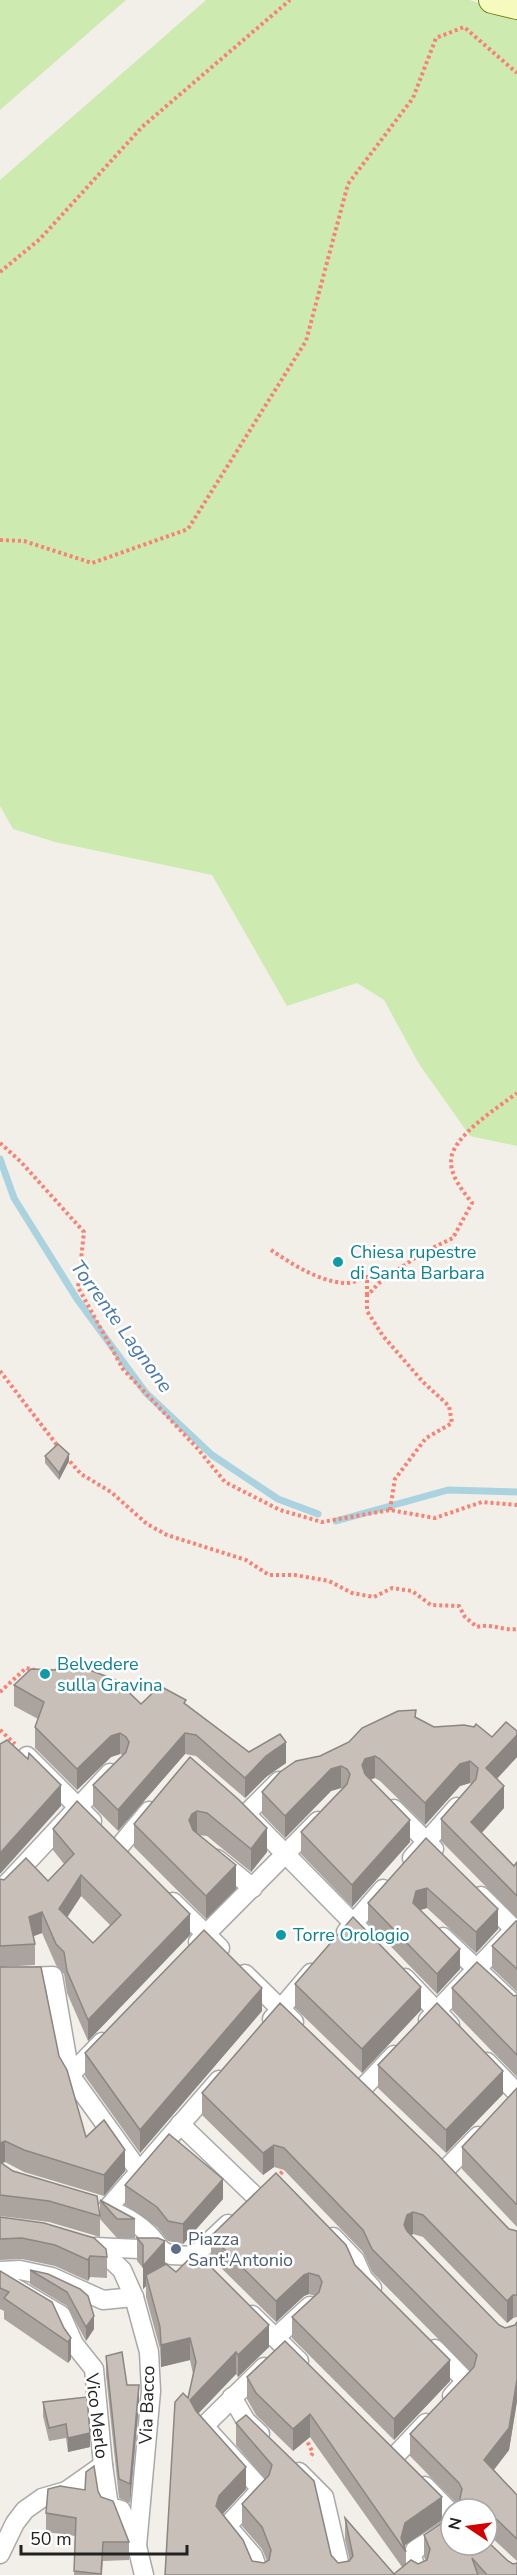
<svg xmlns="http://www.w3.org/2000/svg" width="517" height="2575" font-family="'Nunito Sans',sans-serif">
<rect width="100%" height="100%" fill="#f2efe9"/>
<g fill="#cdebb0">
<polygon points="0,0 126,0 0,110"/>
<polygon points="206,0 470,0 517,17 517,1146 470,1136 419,1064 384,1000 357,983 287,1006 212,875 55,842 13,829 0,806 0,180"/>
</g>
<g fill="none" stroke-linecap="round" stroke-linejoin="round">
<g stroke="#aad3df" stroke-width="7">
<polyline points="0,1159 14,1198 77,1299 146,1393 212,1455 278,1499 318,1514"/>
<polyline points="336,1521 448,1490 517,1492"/>
</g>
<defs>
<g id="street">
<polyline points="27,1756 92,1821"/>
<polyline points="394,1809 434,1849"/>
<polyline points="246,1814 279,1781"/>
<polyline points="251,1819 366,1936"/>
<polyline points="119,1847 149,1811"/>
<polyline points="412,1858 457,1807"/>
<polyline points="217,1859 253,1888"/>
<polyline points="0,1891 110,1773"/>
<polyline points="481,1896 517,1932"/>
<polyline points="173,1902 220,1948"/>
<polyline points="346,1932 383,1889"/>
<polyline points="443,1937 517,2007"/>
<polyline points="198,1942 318,1821"/>
<polyline points="245,1974 294,2022"/>
<polyline points="0,1978 53,1976 70,2075 139,2171"/>
<polyline points="405,1978 450,2025"/>
<polyline points="272,2019 311,1973"/>
<polyline points="428,2020 508,1936"/>
<polyline points="487,2062 517,2093"/>
<polyline points="70,2075 102,2042"/>
<polyline points="362,2089 394,2055"/>
<polyline points="180,2124 256,2197"/>
<polyline points="446,2169 478,2136"/>
<polyline points="107,2209 219,2080"/>
<path d="M115 2212C134 2220 150 2232 161 2250"/>
<polyline points="333,2237 355,2260 363,2278 372,2288"/>
<polyline points="95,2247 161,2250 171,2255 194,2256"/>
<polyline points="100,2249 122,2270 134,2297 149,2352 151,2391 137,2546 144,2575"/>
<polyline points="194,2256 228,2224"/>
<polyline points="0,2271 20,2270 52,2277 103,2300 134,2297"/>
<polyline points="0,2279 61,2315 74,2344 94,2369 103,2465 109,2507 121,2510 137,2545"/>
<polyline points="252,2315 299,2361"/>
<polyline points="275,2338 310,2306"/>
<polyline points="435,2349 466,2381 452,2396"/>
<polyline points="232,2397 246,2421 260,2434"/>
<polyline points="395,2456 426,2423"/>
<polyline points="299,2472 324,2497 342,2575"/>
<polyline points="425,2486 451,2513"/>
<polyline points="0,2554 15,2523 25,2510 42,2498 66,2491 103,2465"/>
<polyline points="260,2575 253,2556 227,2526 261,2489 204,2426 264,2367"/>
<polyline points="419,2575 412,2557 415,2550 451,2527"/>
</g>
<polyline id="secondary" points="492,0 517,6"/>
</defs>
<use href="#street" stroke="#a9a9a9" stroke-width="21"/>
<use href="#secondary" stroke="#707d05" stroke-width="28"/>
<g stroke="#fa8072" stroke-width="4" stroke-dasharray="3 3" stroke-linecap="butt">
<polyline points="0,272 40,239 142,127 290,0"/>
<polyline points="0,540 24,541 92,563 188,529 306,341 348,184 413,98 436,38 464,27 517,73"/>
<polyline points="0,1143 21,1162 84,1232 78,1287 123,1369 197,1448 225,1482 280,1510 322,1522 390,1510 435,1518 482,1502 517,1505"/>
<path d="M271 1250C292 1264 318 1281 344 1283 351 1284 360 1279 367 1277V1295"/>
<polyline points="0,1371 60,1449"/>
<path d="M66 1457 81 1474 111 1492 147 1524 167 1535 246 1560 269 1575H295L329 1581 352 1593 374 1597 392 1588 412 1591 431 1605 459 1606 465 1617 477 1627C492 1623 503 1631 517 1629"/>
<path d="M390 1510 395 1479 426 1438 452 1423 449 1406 423 1382 383 1336 367 1311V1296L379 1283 422 1253 453 1238 472 1203C463 1191 451 1177 451 1162 450 1137 499 1107 517 1093"/>
<polyline points="0,1692 26,1668 35,1670"/>
<polyline points="0,1730 15,1744"/>
<polyline points="276,2178 287,2167"/>
<polyline points="305,2437 313,2453 310,2457"/>
</g>
<use href="#street" stroke="#fff" stroke-width="18"/>
<use href="#secondary" stroke="#f7fabf" stroke-width="26"/>
</g>
<g fill="#aba49e" fill-rule="evenodd">
<polygon points="45,1456 69,1461 59,1480 45,1463"/>
<polygon points="14,1685 141,1704 186,1704 249,1752 286,1763 266,1777 245,1798 196,1756 185,1754 118,1831 93,1806 93,1785 123,1755 120,1754 111,1757 77,1790 35,1748 35,1727 38,1719 14,1706"/>
<polygon points="416,1718 434,1727 492,1737 517,1731 517,1757 497,1779 504,1808 482,1833 514,1866 517,1862 517,1918 441,1841 441,1819 472,1785 470,1783 460,1786 425,1825 380,1781 375,1778 370,1780 410,1842 352,1907 301,1854 301,1832 343,1789 341,1788 331,1791 285,1838 262,1814 262,1792 320,1756"/>
<polygon points="190,1757 267,1852 251,1872 207,1836 198,1835 236,1889 206,1919 134,1847 134,1824"/>
<path d="M53 1829 190 1935 88 2041 67 1993 64 1974 56 1965 42 1933 33 1936 35 1944V1965L0 1967V1879L4 1880 48 1881 64 1864 53 1850ZM81 1896 110 1925 93 1943 67 1917Z"/>
<polygon points="426,1838 498,1929 476,1953 427,1908 421,1910 460,1969 437,1994 368,1923 368,1903"/>
<polygon points="517,1921 517,1992 492,1968 492,1946"/>
<polygon points="0,1967 59,2056 86,2137 125,2171 104,2196 24,2172 5,2162 2,2163 13,2171 100,2216 100,2237 49,2222 0,2216"/>
<polygon points="295,1984 421,2010 362,2073 295,2008"/>
<polygon points="452,1988 514,1996 517,1995 517,2077 452,2010"/>
<polygon points="262,2011 140,2153 85,2076 85,2053"/>
<polygon points="378,2065 503,2094 446,2153 378,2088"/>
<polygon points="517,2088 517,2227 462,2169 462,2147"/>
<polygon points="202,2093 509,2229 517,2231 517,2317 513,2318 507,2323 423,2237 413,2234 411,2235 499,2325 505,2328 515,2325 517,2322 517,2401 509,2450 494,2470 517,2495 517,2561 491,2537 487,2535 487,2509 460,2509 459,2506 410,2456 410,2434 470,2371 372,2272 363,2252 284,2170 274,2167 263,2175 202,2115"/>
<polygon points="125,2185 223,2199 183,2244 168,2241 157,2227 125,2205"/>
<polygon points="100,2200 135,2219 135,2238 117,2238 100,2219"/>
<polygon points="0,2217 107,2257 107,2278 90,2277 88,2281 55,2266 22,2259 0,2260"/>
<polygon points="211,2236 355,2265 450,2381 394,2440 292,2338 292,2317 315,2296 309,2294 304,2296 276,2322 211,2258"/>
<polygon points="137,2238 165,2264 269,2347 238,2377 236,2374 198,2414 246,2489 223,2514 252,2561 264,2563 267,2561 262,2549 242,2526 242,2504 265,2479 236,2445 236,2423 246,2415 331,2555 338,2563 350,2561 345,2540 345,2518 394,2574 402,2567 310,2437 293,2451 256,2415 247,2399 247,2377 285,2341 442,2520 405,2545 406,2552 406,2564 418,2564 426,2561 424,2557 424,2535 517,2575 165,2575 188,2398 193,2374 190,2360 161,2367 160,2349 146,2297 146,2286 143,2289 143,2268 137,2261"/>
<polygon points="30,2270 80,2289 94,2329 86,2341 67,2306 30,2284"/>
<polygon points="0,2271 64,2328 71,2338 71,2359 68,2363 4,2319 4,2311 0,2309"/>
<polygon points="106,2356 127,2385 139,2403 130,2503 119,2498 106,2375"/>
<polygon points="43,2402 90,2447 68,2452 66,2438 49,2441 43,2416"/>
<polygon points="85,2490 98,2491 129,2542 129,2560 103,2561 102,2575 74,2575 75,2536 46,2532 46,2513"/>
</g>
<g fill="#8b8681">
<polygon points="69,1454 69,1461 59,1480 59,1473"/>
<polygon points="120,1733 120,1754 111,1757 77,1790 77,1769 111,1736"/>
<polygon points="185,1733 185,1754 118,1831 118,1810"/>
<polygon points="517,1735 517,1757 486,1790 486,1768"/>
<polygon points="286,1742 286,1763 266,1777 245,1798 245,1778 266,1756"/>
<polygon points="375,1756 375,1778 365,1781 362,1765 365,1759"/>
<polygon points="470,1761 470,1783 460,1786 425,1825 425,1803 460,1764"/>
<polygon points="341,1766 341,1788 331,1791 285,1838 285,1816 331,1769"/>
<polygon points="61,1785 61,1806 0,1874 0,1853"/>
<polygon points="504,1786 504,1808 471,1844 471,1822"/>
<polygon points="197,1811 197,1834 192,1838 189,1820 192,1814"/>
<polygon points="410,1820 410,1842 352,1907 352,1885"/>
<polygon points="267,1828 267,1852 251,1872 251,1849"/>
<polygon points="236,1865 236,1889 206,1919 206,1896"/>
<polygon points="81,1875 81,1896 59,1930 59,1909"/>
<polygon points="427,1888 427,1908 416,1911 413,1903 416,1891"/>
<polygon points="498,1909 498,1929 476,1953 476,1932"/>
<polygon points="42,1912 42,1933 29,1938 29,1917"/>
<polygon points="190,1914 190,1935 88,2041 88,2020"/>
<polygon points="460,1949 460,1969 437,1994 437,1974"/>
<polygon points="421,1987 421,2010 362,2073 362,2049"/>
<polygon points="262,1988 262,2011 140,2153 140,2130"/>
<polygon points="503,2071 503,2094 446,2153 446,2130"/>
<polygon points="5,2141 5,2162 0,2164 0,2143"/>
<polygon points="274,2145 274,2167 263,2175 263,2153"/>
<polygon points="125,2150 125,2171 104,2196 104,2175"/>
<polygon points="223,2179 223,2199 183,2244 183,2224"/>
<polygon points="413,2212 413,2234 407,2237 404,2225 407,2215"/>
<polygon points="165,2241 165,2264 146,2275 146,2286 143,2289 143,2266"/>
<polygon points="90,2256 90,2277 88,2281 88,2260"/>
<polygon points="309,2273 309,2294 304,2296 276,2322 276,2301 304,2275"/>
<polygon points="513,2295 513,2318 507,2323 507,2301"/>
<polygon points="94,2316 94,2329 86,2341 86,2327"/>
<polygon points="269,2325 269,2347 238,2377 238,2355"/>
<polygon points="71,2338 71,2359 68,2363 68,2342"/>
<polygon points="190,2338 190,2360 161,2367 161,2345"/>
<polygon points="236,2352 236,2374 190,2422 190,2400"/>
<polygon points="450,2360 450,2381 394,2440 394,2419"/>
<polygon points="517,2379 517,2401 509,2450 484,2482 484,2460"/>
<polygon points="139,2385 139,2403 130,2503 130,2484"/>
<polygon points="310,2414 310,2437 293,2451 293,2429"/>
<polygon points="90,2433 90,2447 68,2452 68,2438"/>
<polygon points="246,2467 246,2489 219,2518 216,2506 219,2496"/>
<polygon points="442,2497 442,2520 405,2545 404,2548 401,2538 405,2523"/>
</g>
<g fill="#c7bfb8" stroke="#8b8681" stroke-width="1.5" fill-rule="evenodd">
<polygon points="58,1444 69,1454 59,1473 45,1456"/>
<polygon points="60,1659 116,1680 141,1704 160,1686 186,1700 184,1703 249,1752 280,1734 286,1742 266,1756 245,1778 196,1735 185,1733 118,1810 93,1785 126,1752 129,1742 126,1737 120,1733 111,1736 77,1769 35,1727 44,1702 14,1685 31,1669 56,1670"/>
<polygon points="416,1710 415,1717 434,1727 464,1725 474,1727 476,1724 492,1737 506,1722 517,1731 517,1735 486,1768 504,1786 471,1822 514,1866 517,1862 517,1896 441,1819 476,1779 478,1768 470,1761 460,1764 425,1803 380,1759 375,1756 365,1759 362,1765 365,1774 410,1820 352,1885 301,1832 347,1784 350,1774 347,1769 341,1766 331,1769 285,1816 262,1792 280,1772 296,1761 320,1756 349,1742 362,1728 398,1711"/>
<polygon points="7,1740 28,1759 29,1753 61,1785 0,1853 0,1744"/>
<polygon points="190,1757 238,1799 267,1828 251,1849 207,1813 197,1811 192,1814 189,1820 193,1830 236,1865 206,1896 134,1824"/>
<path d="M77 1801 190 1914 88 2020 67 1971 64 1952 56 1944 42 1912 29 1917 35 1944 0 1946V1879L4 1880 26 1858 48 1881 74 1854 53 1829ZM81 1875 121 1915 93 1943 59 1909Z"/>
<polygon points="426,1838 498,1909 476,1932 427,1888 416,1891 413,1903 460,1949 437,1974 368,1903"/>
<polygon points="353,1917 421,1987 362,2049 295,1984"/>
<polygon points="516,1921 517,1921 517,1969 492,1946"/>
<polygon points="204,1930 262,1988 140,2130 85,2053"/>
<polygon points="477,1962 514,1996 517,1995 517,2055 452,1988"/>
<polygon points="0,1967 41,1967 59,2056 67,2070 86,2137 104,2120 125,2150 104,2175 24,2150 5,2141 0,2143"/>
<polygon points="280,2003 438,2155 509,2229 517,2231 517,2295 513,2295 507,2301 423,2215 413,2212 407,2215 404,2225 407,2231 499,2325 505,2328 515,2325 517,2322 517,2379 509,2428 484,2460 517,2495 517,2539 491,2514 487,2513 487,2509 461,2509 460,2498 462,2489 459,2483 410,2434 474,2367 477,2355 372,2249 363,2230 284,2148 274,2145 263,2153 202,2093"/>
<polygon points="437,2003 503,2071 446,2130 378,2065"/>
<polygon points="517,2088 517,2205 462,2147"/>
<polygon points="169,2134 223,2179 183,2224 168,2221 157,2207 125,2185"/>
<polygon points="0,2162 13,2171 97,2196 100,2216 49,2201 0,2195"/>
<polygon points="276,2173 346,2245 355,2265 450,2360 394,2419 292,2317 319,2292 322,2282 319,2276 309,2273 304,2275 276,2301 211,2236"/>
<polygon points="100,2200 135,2219 117,2219"/>
<polygon points="0,2217 44,2223 94,2238 106,2249 107,2257 90,2256 88,2260 55,2245 22,2238 0,2239"/>
<polygon points="137,2238 158,2238 165,2241 143,2266 143,2245"/>
<polygon points="196,2252 269,2325 238,2355 236,2352 190,2400 196,2411 246,2467 219,2496 216,2506 243,2540 252,2561 264,2563 269,2560 271,2550 262,2527 242,2504 269,2475 272,2465 236,2423 246,2415 314,2481 331,2555 338,2563 349,2561 353,2556 345,2518 394,2574 411,2560 418,2564 427,2560 430,2549 424,2535 451,2517 451,2545 487,2545 487,2541 508,2561 513,2564 517,2563 517,2575 487,2575 472,2558 478,2575 165,2575 175,2402 183,2393 188,2398 196,2362 190,2338 161,2345 160,2327 146,2275 166,2264 176,2272"/>
<polygon points="30,2270 48,2274 80,2289 88,2296 94,2316 86,2327 67,2292"/>
<polygon points="0,2271 52,2302 64,2328 71,2338 68,2342 4,2298 9,2292 0,2288"/>
<polygon points="285,2341 442,2497 405,2523 401,2538 406,2552 310,2414 293,2429 256,2393 247,2377"/>
<polygon points="122,2352 127,2385 139,2385 130,2484 119,2479 106,2356"/>
<polygon points="87,2397 90,2433 68,2438 66,2424 49,2428 43,2402"/>
<polygon points="94,2466 98,2491 101,2497 113,2501 129,2542 103,2542 101,2574 74,2571 76,2518 46,2513 48,2489 60,2486 85,2490 86,2472"/>
</g>
<g fill="#0f9aa8" stroke="#fff" stroke-width="2">
<circle cx="338" cy="1262" r="6"/>
<circle cx="45" cy="1674" r="6"/>
<circle cx="281" cy="1935" r="6"/>
</g>
<circle fill="#5c6f8a" stroke="#fff" stroke-width="2" cx="176" cy="2249" r="6"/>
<g text-anchor="middle" stroke-width="5" stroke-linejoin="round" paint-order="stroke">
<g font-size="18" fill="#0d838f" stroke="#fff" text-anchor="start">
<text x="350" y="1258">Chiesa rupestre<tspan x="350" dy="21">di Santa Barbara</tspan></text>
<text x="57" y="1670">Belvedere<tspan x="57" dy="21">sulla Gravina</tspan></text>
<text x="293" y="1941">Torre Orologio</text>
</g>
<g font-size="18" fill="#4e5e75" stroke="#fff" text-anchor="start">
<text x="188" y="2245">Piazza<tspan x="188" dy="21">Sant'Antonio</tspan></text>
</g>
<g font-size="18" fill="#222" stroke="#fff">
<text transform="translate(147 2405) rotate(-88)" y="6">Via Bacco</text>
<text transform="translate(97 2416) rotate(83)" y="6">Vico Merlo</text>
</g>
<g font-size="20" font-style="italic" fill="#4a7aab" stroke="#fff">
<text transform="translate(122 1326) rotate(54)" y="7">Torrente Lagnone</text>
</g>
</g>
<g transform="translate(469 2527) rotate(283)"><circle r="28" fill="#ffffff" stroke="#a7a7a7" stroke-width="1.5"/>
<path d="M0-4.5L10 22L0 15L-10 22Z" fill="#d40000"/>
<text y="-9" font-size="16" font-weight="bold" text-anchor="middle" fill="#222222">N</text>
</g>
<path d="M21 2545v9h166v-9" fill="none" stroke="#222222" stroke-width="3"/>
<text x="30" y="2545" font-size="18" fill="#222222" stroke="#ffffff" stroke-width="4.5" paint-order="stroke">50 m</text>
</svg>
